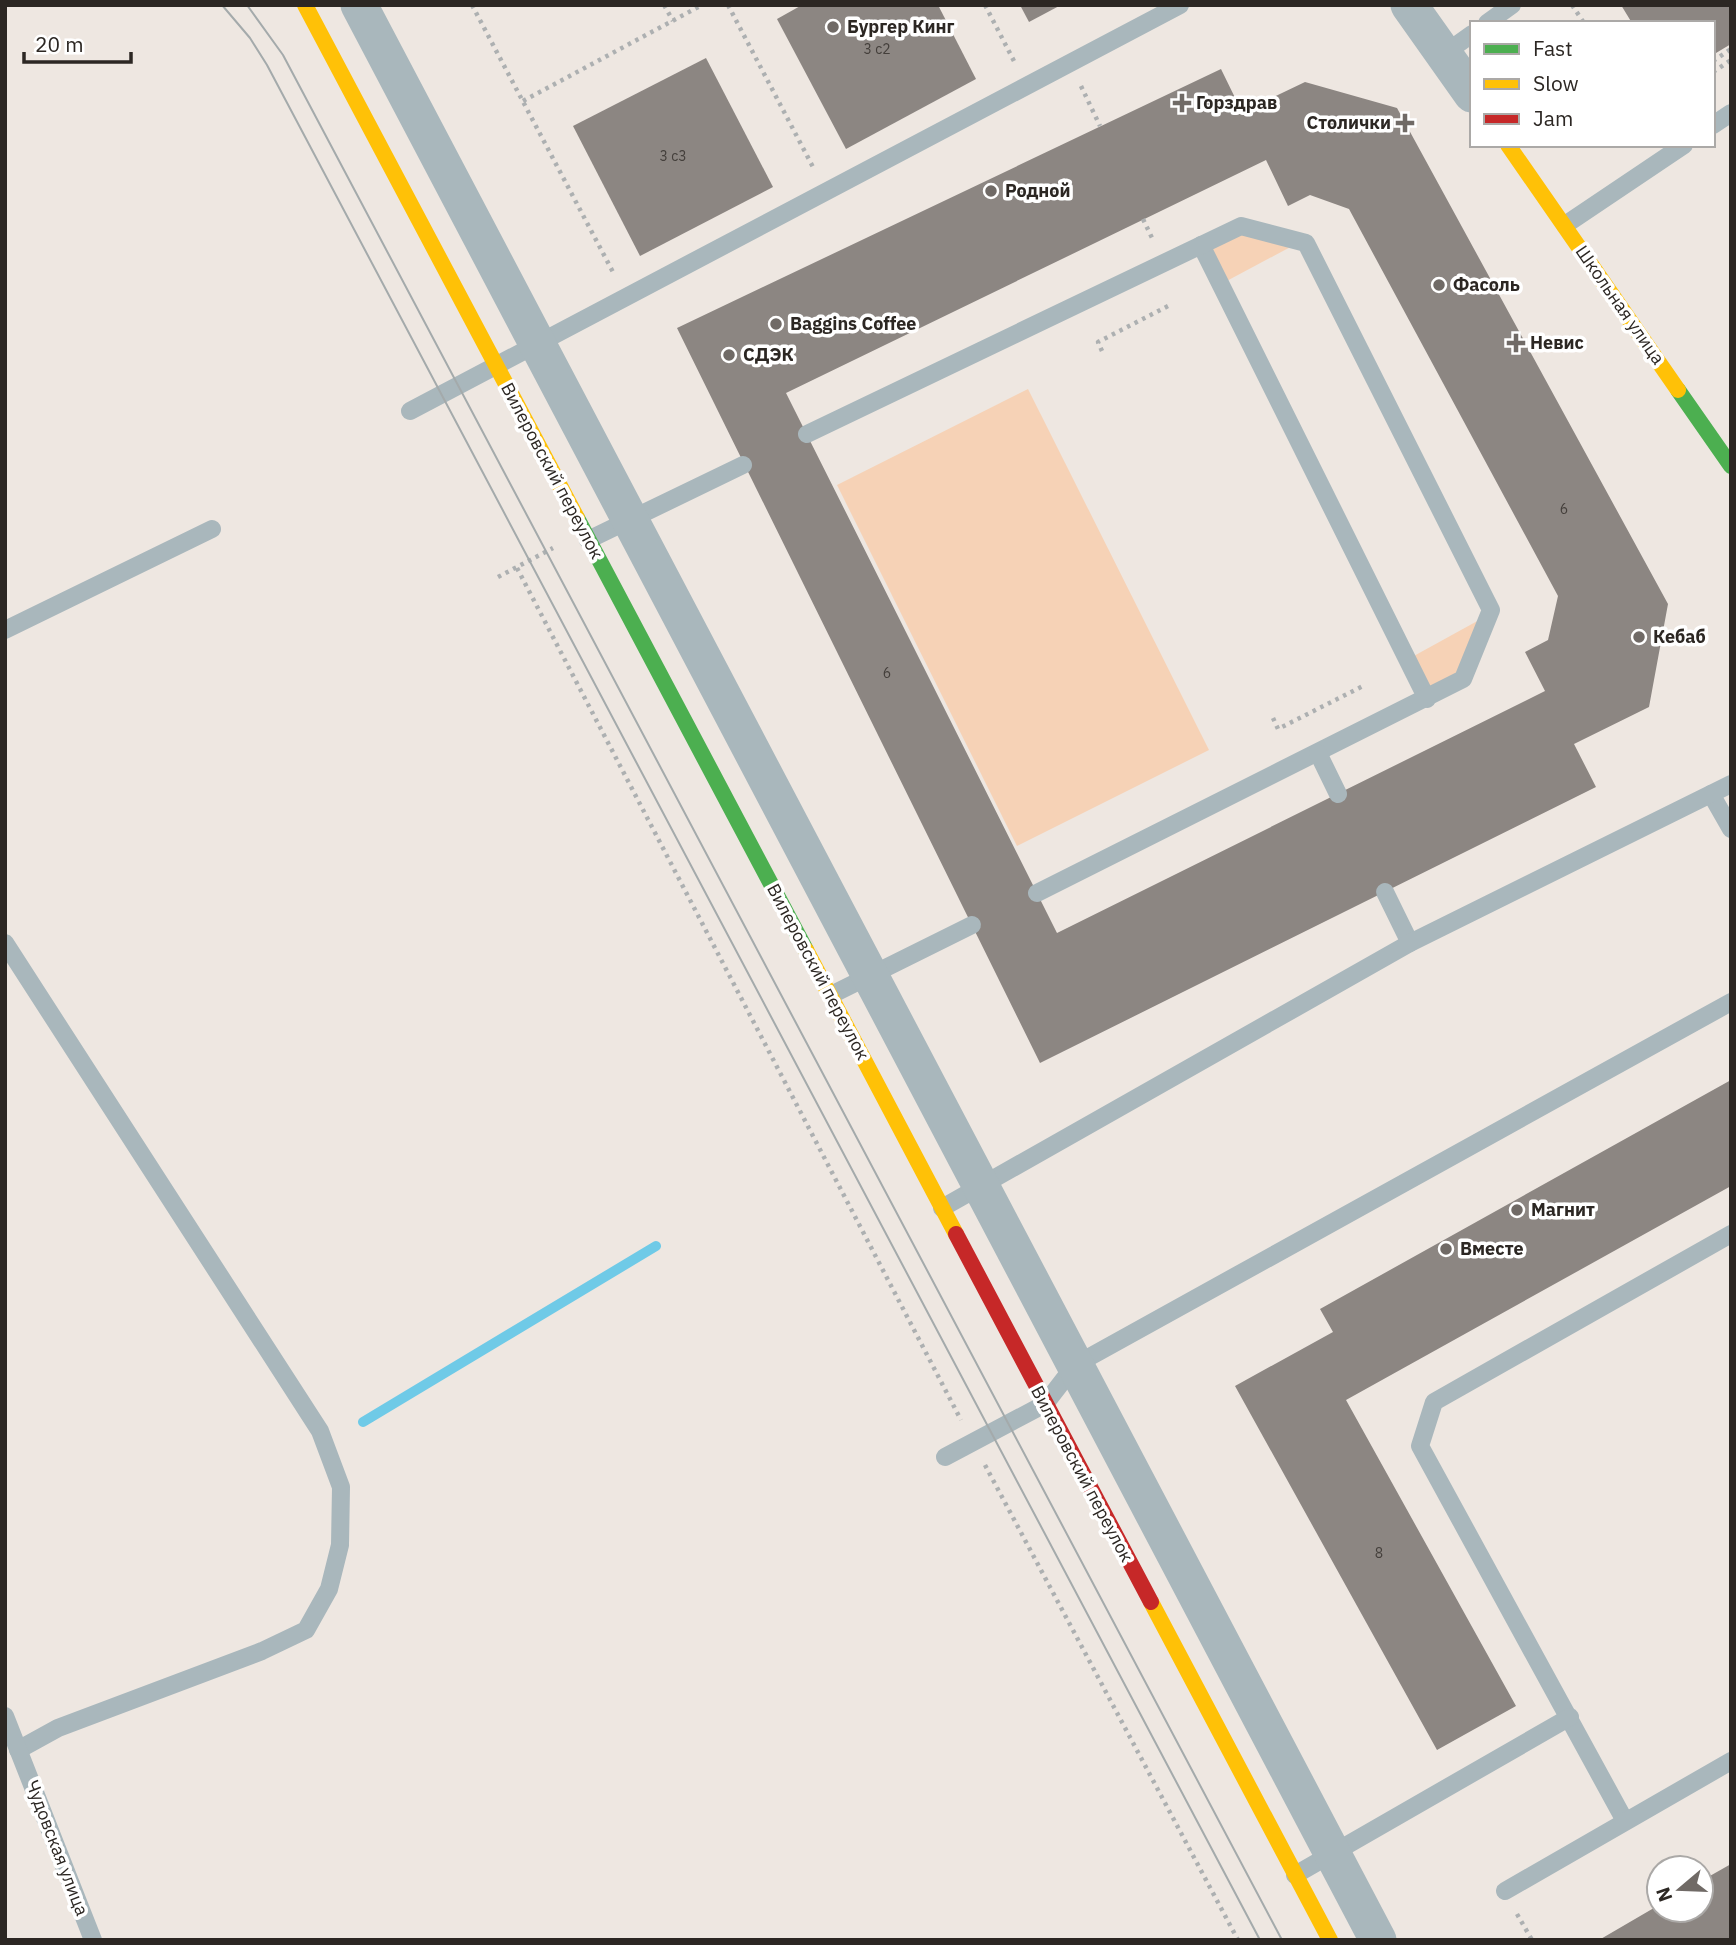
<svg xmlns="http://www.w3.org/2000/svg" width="1736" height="1945" font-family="'IBM Plex Sans',sans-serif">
<rect width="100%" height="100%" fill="#eee7e1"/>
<g fill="#f6d2b6">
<polygon points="1241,229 1298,243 1223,283 1205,246"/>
<polygon points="1028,389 1209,750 1017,846 837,485"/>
<polygon points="1481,619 1458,677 1429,692 1412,657"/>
</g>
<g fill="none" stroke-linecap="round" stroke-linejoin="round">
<polyline stroke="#6fcae7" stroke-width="10" points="363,1422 656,1246"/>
</g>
<g fill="#8c8682" fill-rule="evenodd">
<polygon points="802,5 938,5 976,79 846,149 777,19"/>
<polygon points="1020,5 1061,5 1029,22"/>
<polygon points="1621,5 1731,5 1731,44 1716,53 1713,49 1713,23 1632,23"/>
<polygon points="706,58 773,187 640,256 573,126"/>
<path d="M1221 69 1242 112 1305 82 1397 108 1668 604 1649 707 1574 744 1596 787 1040 1063 677 328ZM1266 160 1288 206 1310 195 1349 209 1558 596 1548 640 1525 652 1545 691 1057 933 786 393Z"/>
<polygon points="1731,1080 1731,1186 1346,1400 1516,1706 1437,1750 1235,1386 1333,1332 1320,1309"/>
<polygon points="1731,1864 1731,1940 1599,1940 1659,1905 1659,1910 1701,1910 1701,1881"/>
</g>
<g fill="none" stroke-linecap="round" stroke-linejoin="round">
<g stroke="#adb0b1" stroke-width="4.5" stroke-dasharray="3.5 5" stroke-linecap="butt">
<polyline points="472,5 614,274"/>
<polyline points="664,5 673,21"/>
<polyline points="728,5 814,169"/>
<polyline points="985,5 1015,63"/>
<polyline points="1572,5 1584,23"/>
<polyline points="1713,61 1731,49"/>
<polyline points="1713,72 1731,60"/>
<polyline points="1081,86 1100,126"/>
<polyline points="523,101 702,5"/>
<polyline points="1143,219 1153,240"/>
<polyline points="1102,351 1098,342 1170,305"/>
<polyline points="517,568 961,1420"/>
<polyline points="498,577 553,548"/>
<polyline points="1273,718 1278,729 1363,686"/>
<polyline points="985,1465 1238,1940"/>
<polyline points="1517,1914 1532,1940"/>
</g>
<g stroke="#a9b7bc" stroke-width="18">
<polyline points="1487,23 1512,5"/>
<polyline points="1444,54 1472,34"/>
<polyline points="1713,125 1731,113"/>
<polyline points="1565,225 1684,145"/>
<polyline points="1201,245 1427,699"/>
<polyline points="410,411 1180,5"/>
<polyline points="807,434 1241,226 1306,243 1491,610 1463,679 1037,893"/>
<polyline points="588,540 743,465"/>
<polyline points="5,630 212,529"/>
<polyline points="1318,753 1338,794"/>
<polyline points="1711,794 1731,829"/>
<polyline points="1385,892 1410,943"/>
<polyline points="5,943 320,1431 341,1487 340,1545 329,1589 306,1630 262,1651 58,1728 18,1750"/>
<polyline points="831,995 972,925"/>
<polyline points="942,1208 1410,943 1731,784"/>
<polyline points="945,1457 1045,1404 1075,1365 1731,1002"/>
<polyline points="5,1716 93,1940"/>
<polyline points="1625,1821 1420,1446 1434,1402 1731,1234"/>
<polyline points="1295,1875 1570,1717"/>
<polyline points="1505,1891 1731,1761"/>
</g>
<g stroke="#a9b7bc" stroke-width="37">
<polyline points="359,5 1378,1940"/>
<polyline points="1409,5 1472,94"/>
</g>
<g stroke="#4caf50" stroke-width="16">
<polyline points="1678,390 1731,466"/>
<polyline points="577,518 806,950"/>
</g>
<g stroke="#ffc107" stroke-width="16">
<polyline points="305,5 577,518"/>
<polyline points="1508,145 1678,390"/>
<polyline points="806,950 956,1234"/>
<polyline points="1151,1602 1330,1940"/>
</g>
<polyline stroke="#c62828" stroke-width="16" points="956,1234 1151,1602"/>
<g stroke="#a4aaab" stroke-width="2">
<polyline points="222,5 250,38 267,65 1260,1940"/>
<polyline points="247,5 283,55 1282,1940"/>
</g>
</g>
<g fill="#706a66" stroke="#fff" stroke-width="2.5">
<circle cx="833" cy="27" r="7"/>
<path d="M1178.5 92.5h7v7h7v7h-7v7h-7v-7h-7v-7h7z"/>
<path d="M1401.5 112.5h7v7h7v7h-7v7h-7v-7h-7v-7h7z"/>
<circle cx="991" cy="191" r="7"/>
<circle cx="1439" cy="285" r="7"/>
<circle cx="776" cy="324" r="7"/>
<path d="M1512.5 332.5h7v7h7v7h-7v7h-7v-7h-7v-7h7z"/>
<circle cx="729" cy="355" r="7"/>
<circle cx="1639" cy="637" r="7"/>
<circle cx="1517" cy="1210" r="7"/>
<circle cx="1446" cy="1249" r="7"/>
</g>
<g text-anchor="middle" stroke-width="7" stroke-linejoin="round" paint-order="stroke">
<g font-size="14" fill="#443f3b">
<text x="877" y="54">3 с2</text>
<text x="673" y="161">3 с3</text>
<text x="1564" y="514">6</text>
<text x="887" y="678">6</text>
<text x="1379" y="1558">8</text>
</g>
<g font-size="18" font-weight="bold" fill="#2c2723" stroke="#fff" text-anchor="start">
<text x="847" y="33">Бургер Кинг</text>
<text x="1196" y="109">Горздрав</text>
<text x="1391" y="129" text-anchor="end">Столички</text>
<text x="1005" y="197">Родной</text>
<text x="1453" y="291">Фасоль</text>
<text x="790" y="330">Baggins Coffee</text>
<text x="1530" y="349">Невис</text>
<text x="743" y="361">СДЭК</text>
<text x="1653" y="643">Кебаб</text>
<text x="1531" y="1216">Магнит</text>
<text x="1460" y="1255">Вместе</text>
</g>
<g font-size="18" fill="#2c2723" stroke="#fff">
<text transform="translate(1620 305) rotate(55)" y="6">Школьная улица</text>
<text transform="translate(552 471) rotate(62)" y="6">Вилеровский переулок</text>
<text transform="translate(818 972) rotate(62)" y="6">Вилеровский переулок</text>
<text transform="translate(1082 1474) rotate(62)" y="6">Вилеровский переулок</text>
<text transform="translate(57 1848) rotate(69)" y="6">Чудовская улица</text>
</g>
</g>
<rect width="1736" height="1945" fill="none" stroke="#2c2723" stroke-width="14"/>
<rect x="1470" y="21" width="245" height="126" fill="#ffffff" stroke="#aba9a7" stroke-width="2"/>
<rect x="1484" y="44" width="35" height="10" fill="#4caf50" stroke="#aba9a7" stroke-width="2"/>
<text x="1533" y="56" font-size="21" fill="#2c2723">Fast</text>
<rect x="1484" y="79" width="35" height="10" fill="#ffc107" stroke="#aba9a7" stroke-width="2"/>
<text x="1533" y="91" font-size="21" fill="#2c2723">Slow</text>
<rect x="1484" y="114" width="35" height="10" fill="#c62828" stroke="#aba9a7" stroke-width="2"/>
<text x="1533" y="126" font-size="21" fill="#2c2723">Jam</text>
<g transform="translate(1680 1889) rotate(251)"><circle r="33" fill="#ffffff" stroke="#aba9a7" stroke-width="2"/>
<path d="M0-5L12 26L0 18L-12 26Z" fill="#706a66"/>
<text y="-10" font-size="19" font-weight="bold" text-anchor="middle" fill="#2c2723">N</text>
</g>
<path d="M24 52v10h107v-10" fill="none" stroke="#2c2723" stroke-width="3.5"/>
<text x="35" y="52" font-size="21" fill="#2c2723" stroke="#ffffff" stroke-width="5" paint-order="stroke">20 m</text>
</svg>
